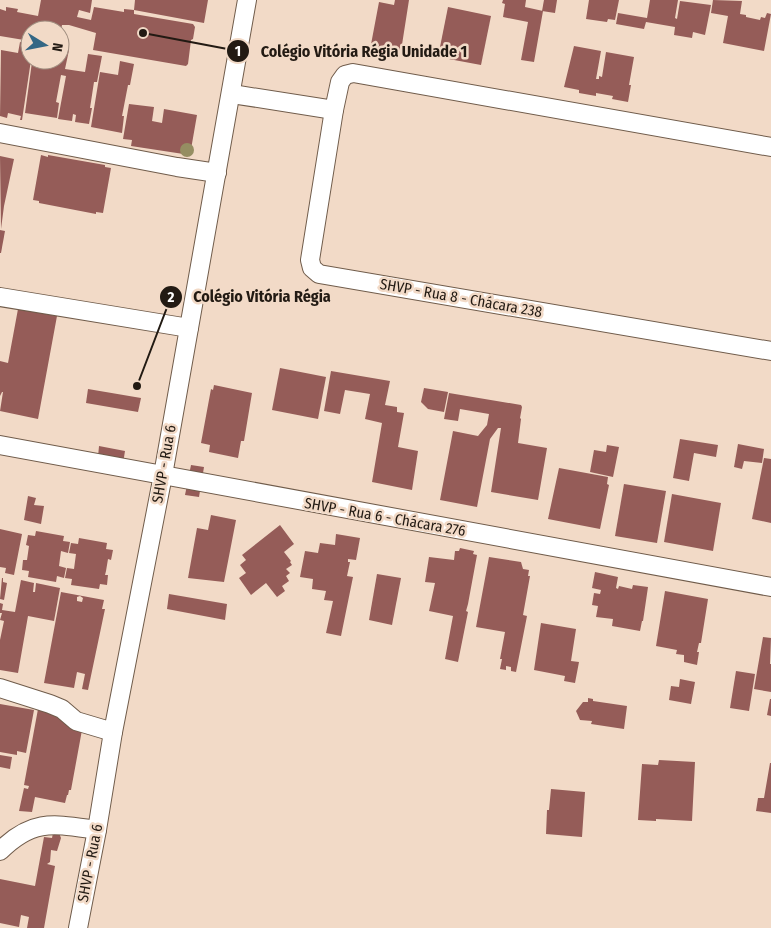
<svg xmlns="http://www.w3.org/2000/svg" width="771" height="928" font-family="'Fira Sans Condensed',sans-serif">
<rect width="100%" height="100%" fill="#f2dac7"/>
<g fill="#955c58" fill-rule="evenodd">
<polygon points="41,0 92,0 90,13 79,10 77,17 91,20 94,7 124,12 124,9 134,10 135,0 208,0 204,23 134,10 134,14 193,24 195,27 193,39 191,40 188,64 186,66 93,50 96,33 69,25 62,25 61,30 30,30 30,41 0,36 0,9 6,11 6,7 18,9 17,12 38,16"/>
<polygon points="395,0 409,0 401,51 383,48 381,57 369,55 379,2 394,5"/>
<polygon points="503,0 526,0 525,7 543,11 534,62 521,60 528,22 503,17 505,4 502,3"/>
<polygon points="544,0 557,0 555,13 542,11"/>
<polygon points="589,0 619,0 615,20 608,19 607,22 586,19"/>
<polygon points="650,0 678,0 675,18 677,19 680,1 711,5 705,35 693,32 692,38 674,35 675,27 646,22 644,29 616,24 618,13 647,18"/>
<polygon points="713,0 742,1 740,14 746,15 746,17 760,20 761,17 765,18 767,13 771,14 764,51 723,43 728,16 711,13"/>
<polygon points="448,7 491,16 481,65 438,57"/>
<polygon points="20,42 30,44 31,60 22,120 20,120 21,116 8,113 7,118 0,116 1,50 18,53"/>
<polygon points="574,46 601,51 596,79 599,79 599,76 602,77 606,52 634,57 629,85 631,85 628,102 612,99 613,96 596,93 596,96 579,93 579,90 564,87"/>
<polygon points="60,48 69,50 65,69 85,72 88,54 102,56 97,82 94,82 90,108 92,108 89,124 75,122 76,115 73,114 72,121 58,119 66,76 61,75 56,102 59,103 57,118 25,113 32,62 52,65 52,60 60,60"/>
<polygon points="120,61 134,64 130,85 128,85 122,116 124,116 122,133 91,127 100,72 118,75"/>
<polygon points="129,104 154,107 152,121 162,123 164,109 197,115 190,155 131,146 132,140 123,139"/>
<polygon points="41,155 48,157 48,155 105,165 105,167 111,168 103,213 96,212 96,214 39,203 39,201 33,200"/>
<polygon points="0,156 14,159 4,206 1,229"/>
<polygon points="0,230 5,231 1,253 0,253"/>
<polygon points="18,309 57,316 38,419 0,411 3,392 2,392 0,396 0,361 8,363"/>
<polygon points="280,368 326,377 318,419 272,410"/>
<polygon points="331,371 390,381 385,405 397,407 397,412 404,413 398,447 418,451 412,490 372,482 382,423 365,419 370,394 345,390 340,414 324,411"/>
<polygon points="214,385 252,393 244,441 241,441 238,458 209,452 210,445 201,443 211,389 213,390"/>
<polygon points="424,388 448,392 444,412 428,409 421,402"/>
<polygon points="88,389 141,398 138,412 86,403"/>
<polygon points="449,393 521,405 522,407 520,418 521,419 518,443 547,448 538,500 491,492 501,428 498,428 490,439 477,507 440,500 453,431 478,436 487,425 489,414 460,409 458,421 444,419"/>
<polygon points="680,439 718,445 716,457 694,453 689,481 673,478"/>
<polygon points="738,444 764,449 762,463 744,461 742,469 734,467"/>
<polygon points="607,445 619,447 613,477 590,472 594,450 606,452"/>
<polygon points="99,446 125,451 121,476 98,457"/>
<polygon points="764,458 771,459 771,523 752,519"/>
<polygon points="191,465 204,467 199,497 185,495"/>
<polygon points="559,468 608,477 607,484 609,485 600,529 548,519"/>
<polygon points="624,484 666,491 657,543 615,536"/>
<polygon points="672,494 721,503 713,551 664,542"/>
<polygon points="28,496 36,498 34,505 44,506 41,524 24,520"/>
<polygon points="211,515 236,520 224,582 188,578 197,528 208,530"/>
<polygon points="280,525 294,544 284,552 291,561 290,562 292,565 286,569 290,573 286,576 289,581 282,586 285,591 277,597 266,583 251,595 239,578 246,573 240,565 246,560 242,555"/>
<polygon points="0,529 22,534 14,575 5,573 6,568 0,567"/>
<polygon points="36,531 64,536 63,541 70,542 68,553 61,551 59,566 66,568 64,578 57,576 56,582 28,577 29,571 22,570 23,560 27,560 29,546 26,545 28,535 35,536"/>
<polygon points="336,534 360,538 356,560 348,559 348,562 350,562 347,576 353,577 341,636 326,633 333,601 324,600 326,591 312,589 313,579 300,577 305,551 318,553 320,543 335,545"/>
<polygon points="79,538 107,543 106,549 113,550 111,560 108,559 106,571 105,575 108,575 107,585 100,584 99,589 71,585 72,579 65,578 67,568 74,569 76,554 69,553 71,543 78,544"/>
<polygon points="460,548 474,551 473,554 477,555 468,604 466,611 468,612 458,662 445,659 453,616 429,611 435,583 425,582 429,557 454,560 455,551 459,551"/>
<polygon points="489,557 521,562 523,569 529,570 528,576 530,576 523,615 527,616 516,672 511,671 511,667 506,666 506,670 500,669 502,659 500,659 505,632 476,627"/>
<polygon points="595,572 618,577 616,588 618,589 619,586 632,589 633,585 648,587 643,621 642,621 640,631 612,626 613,619 596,617 598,606 592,605 594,593 600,594 601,590 592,588"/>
<polygon points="377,574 401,578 392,625 369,620"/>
<polygon points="2,578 3,578 3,582 7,583 4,600 0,599"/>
<polygon points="21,580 34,583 33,592 35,592 36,583 60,588 54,621 28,616 18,673 0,670 0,640 4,621 0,620 2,613 0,613 0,603 3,604 2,610 15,612"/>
<polygon points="665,591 708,599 701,643 699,643 697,652 699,652 697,665 684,662 684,655 676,654 677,650 656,646"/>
<path d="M61 592 104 600 102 609H105L88 690 82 689 85 674 77 672 74 688 44 683ZM80 596 83 598 82 602 77 601V597Z"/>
<polygon points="169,594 227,604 225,620 167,609"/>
<polygon points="541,623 576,629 571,661 579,662 575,683 564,681 565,676 534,670"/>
<polygon points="763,637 771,638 770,664 771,664 771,692 754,689"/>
<polygon points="736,671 755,674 749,711 730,708"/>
<polygon points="680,679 695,682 691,704 669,700 671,686 679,687"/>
<polygon points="588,698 593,699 593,701 627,706 624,729 591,724 592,721 580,720 576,711 583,702 588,702"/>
<polygon points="770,699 771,699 771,716 767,715"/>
<polygon points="0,704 34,710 26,753 17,751 17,755 0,752"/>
<polygon points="38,709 49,710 82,730 71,790 69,790 68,795 67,795 65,803 35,797 32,812 19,811 24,788 28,789 29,786 24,785"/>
<polygon points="0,755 12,757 10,769 0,767"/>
<polygon points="659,760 695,762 692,821 656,819 656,821 638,820 642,764 658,765"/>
<polygon points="770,763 771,763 771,813 756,811 758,798 764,798"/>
<polygon points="551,789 585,792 582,837 546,834 547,810 549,810"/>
<polygon points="53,833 59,833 61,838 57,851 51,850 50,862 47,864 55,866 44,928 27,928 29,917 21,915 19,927 0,923 0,879 35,886 44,837 52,838"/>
</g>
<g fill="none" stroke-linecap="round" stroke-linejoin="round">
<defs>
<g id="minor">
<polyline points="232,94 334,110"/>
<polyline points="0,133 177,167 217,173"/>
<polyline points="771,147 353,73 345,75 340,82 334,110 310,260 312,268 319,274 771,351"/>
<polyline points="0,297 189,328"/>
<polyline points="0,445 771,587"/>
<polyline points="0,688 50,704 62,709 76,721 113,732"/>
<path d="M0 851C33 818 54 824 97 830"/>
<polyline points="78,928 97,830 113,732 163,475 247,0"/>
</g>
</defs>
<use href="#minor" stroke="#705c4b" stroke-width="20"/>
<use href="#minor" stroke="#fff" stroke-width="18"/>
</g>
<circle fill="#958e62" cx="187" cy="150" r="7"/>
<g text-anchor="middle" stroke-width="5" stroke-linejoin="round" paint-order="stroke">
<g font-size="15" fill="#221a13" stroke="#f2dac7">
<text transform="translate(461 298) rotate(10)" y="5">SHVP - Rua 8 - Chácara 238</text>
<text transform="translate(164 464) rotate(-80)" y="5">SHVP - Rua 6</text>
<text transform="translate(385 517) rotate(10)" y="5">SHVP - Rua 6 - Chácara 276</text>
<text transform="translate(90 863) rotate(-79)" y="5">SHVP - Rua 6</text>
</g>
</g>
<path fill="none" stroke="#221a13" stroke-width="2" d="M143 33L238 51M137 386L171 297"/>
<g fill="#221a13" stroke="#f2dac7" stroke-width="2">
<circle cx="143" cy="33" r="5"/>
<circle cx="137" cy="386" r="5"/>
<circle cx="238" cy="51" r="12"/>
<circle cx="171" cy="297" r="12"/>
</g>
<g font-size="15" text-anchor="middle" font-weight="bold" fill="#fff">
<text x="238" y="56">1</text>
<text x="171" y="302">2</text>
</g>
<g font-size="16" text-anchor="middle" font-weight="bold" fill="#221a13" stroke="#f2dac7" stroke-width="5" stroke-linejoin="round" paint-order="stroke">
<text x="364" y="57">Colégio Vitória Régia Unidade 1</text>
<text x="262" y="302">Colégio Vitória Régia</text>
</g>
<g transform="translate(45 45) rotate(100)"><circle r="24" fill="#f2dac7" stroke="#9f8d7f"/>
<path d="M0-4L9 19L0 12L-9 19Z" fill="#346785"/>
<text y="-8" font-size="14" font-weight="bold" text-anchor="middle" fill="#221a13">N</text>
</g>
</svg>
